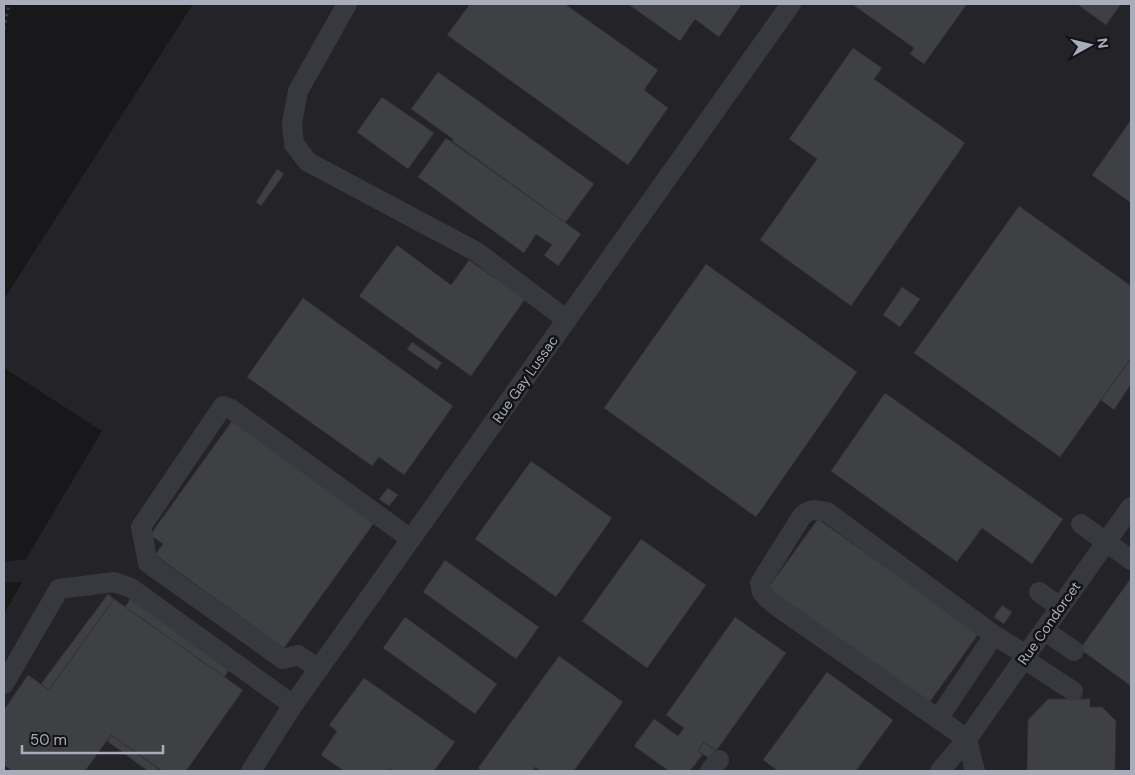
<svg xmlns="http://www.w3.org/2000/svg" width="1135" height="775" font-family="'DM Sans',sans-serif">
<rect width="100%" height="100%" fill="#18181a"/>
<polygon fill="#242327" points="193,4 1131,4 1131,771 4,771 4,614 22,582 4,582 4,562 26,559 102,431 4,368 4,299"/>
<g fill="#3f4044" stroke="#323136">
<polygon points="470,4 565,4 658,70 644,90 668,108 628,165 447,35"/>
<polygon points="628,4 742,4 719,37 695,19 680,41"/>
<polygon points="852,4 967,4 924,64 910,54 914,48"/>
<polygon points="1077,4 1121,4 1106,25"/>
<polygon points="853,48 882,68 874,79 965,143 851,306 760,240 817,159 789,139"/>
<polygon points="438,72 594,184 565,223 452,141 453,139 411,109"/>
<polygon points="382,97 434,133 408,169 357,132"/>
<polygon points="1131,120 1131,203 1092,175"/>
<polygon points="446,138 581,234 558,266 544,255 552,245 536,234 524,253 418,177"/>
<polygon points="277,169 284,174 261,206 256,202"/>
<polygon points="1019,206 1131,286 1131,358 1060,457 914,353"/>
<polygon points="397,245 451,285 469,260 525,299 471,376 359,296"/>
<polygon points="706,264 857,372 756,517 604,408"/>
<polygon points="902,287 920,299 900,327 883,315"/>
<polygon points="303,298 453,406 404,475 379,457 372,466 247,377"/>
<polygon points="412,342 442,363 437,370 407,349"/>
<polygon points="1131,358 1131,384 1114,410 1101,400"/>
<polygon points="885,393 1063,519 1032,564 982,528 957,562 831,471"/>
<polygon points="232,421 374,523 284,648 155,555 163,544 150,535"/>
<polygon points="531,461 612,518 556,597 475,539"/>
<polygon points="388,488 398,495 389,506 379,499"/>
<polygon points="818,519 979,633 929,703 768,588"/>
<polygon points="641,539 706,585 647,668 582,621"/>
<polygon points="445,560 539,627 516,659 423,592"/>
<polygon points="1131,578 1131,686 1080,649"/>
<polygon points="108,594 114,599 49,690 41,684"/>
<polygon points="131,598 230,669 224,677 125,607"/>
<polygon points="114,599 243,690 186,771 162,771 111,735 85,771 12,771 4,765 4,710 28,675 49,690"/>
<polygon points="1002,605 1012,612 1004,624 994,617"/>
<polygon points="405,617 497,684 475,714 383,648"/>
<polygon points="735,617 786,653 716,751 704,742 698,751 703,754 690,771 669,771 634,746 654,719 678,736 684,728 666,715"/>
<polygon points="559,656 623,702 574,771 541,771 535,767 533,771 482,771 478,768"/>
<polygon points="827,672 893,720 856,771 778,771 763,760"/>
<polygon points="364,678 455,742 434,771 393,771 390,769 389,771 344,771 321,755 337,731 329,725"/>
<polygon points="1048,699 1090,699 1090,707 1102,707 1116,721 1115,769 1113,771 1027,771 1028,720"/>
<polygon points="111,735 158,768 156,771 148,771 107,741"/>
<polygon points="704,742 715,750 709,758 698,751"/>
</g>
<g fill="none" stroke-linecap="round" stroke-linejoin="round">
<polyline stroke="#3e3f46" stroke-width="3" stroke-dasharray="2.5 4" stroke-linecap="butt" points="4,29 9,4"/>
<g stroke="#38393f" stroke-width="20">
<polyline points="347,4 298,91 292,123 294,144 308,162 477,252 567,320"/>
<polyline points="1081,524 1131,560"/>
<polyline points="1039,592 1060,607"/>
<polyline points="1044,630 1074,651"/>
<polyline points="1024,659 1073,691"/>
<polyline points="319,669 298,655 283,659 148,563 141,527 223,406 231,409 411,539"/>
<polyline points="4,684 59,589 114,582 131,588 293,705"/>
<polyline points="938,719 994,635"/>
<path d="M967 739 778 607 767 598 762 592 760 583 802 516C810 508 816 510 827 512L994 635 1026 655"/>
<polyline points="967,739 975,771"/>
<polyline points="251,771 293,705 791,4"/>
<polyline points="710,771 719,760"/>
<polyline points="940,771 967,739 1131,507"/>
</g>
</g>
<g text-anchor="middle" stroke-width="5" stroke-linejoin="round" paint-order="stroke">
<g font-size="14" fill="#a9acba" stroke="#131315">
<text transform="translate(525 379) rotate(-55)" y="5">Rue Gay Lussac</text>
<text transform="translate(1049 623) rotate(-55)" y="5">Rue Condorcet</text>
</g>
</g>
<rect width="1135" height="775" fill="none" stroke="#a9acba" stroke-width="10"/>
<g transform="translate(1090 45) rotate(82)" stroke="#131315" stroke-width="4" paint-order="stroke">
<path d="M0-4L9 19L0 12L-9 19Z" fill="#a9acba"/>
<text y="-8" font-size="14" font-weight="bold" text-anchor="middle" fill="#a9acba">N</text>
</g>
<path d="M22 745v8h141v-8" fill="none" stroke="#a9acba" stroke-width="2.5"/>
<text x="30" y="745" font-size="15" fill="#a9acba" stroke="#131315" stroke-width="4" paint-order="stroke">50 m</text>
</svg>
